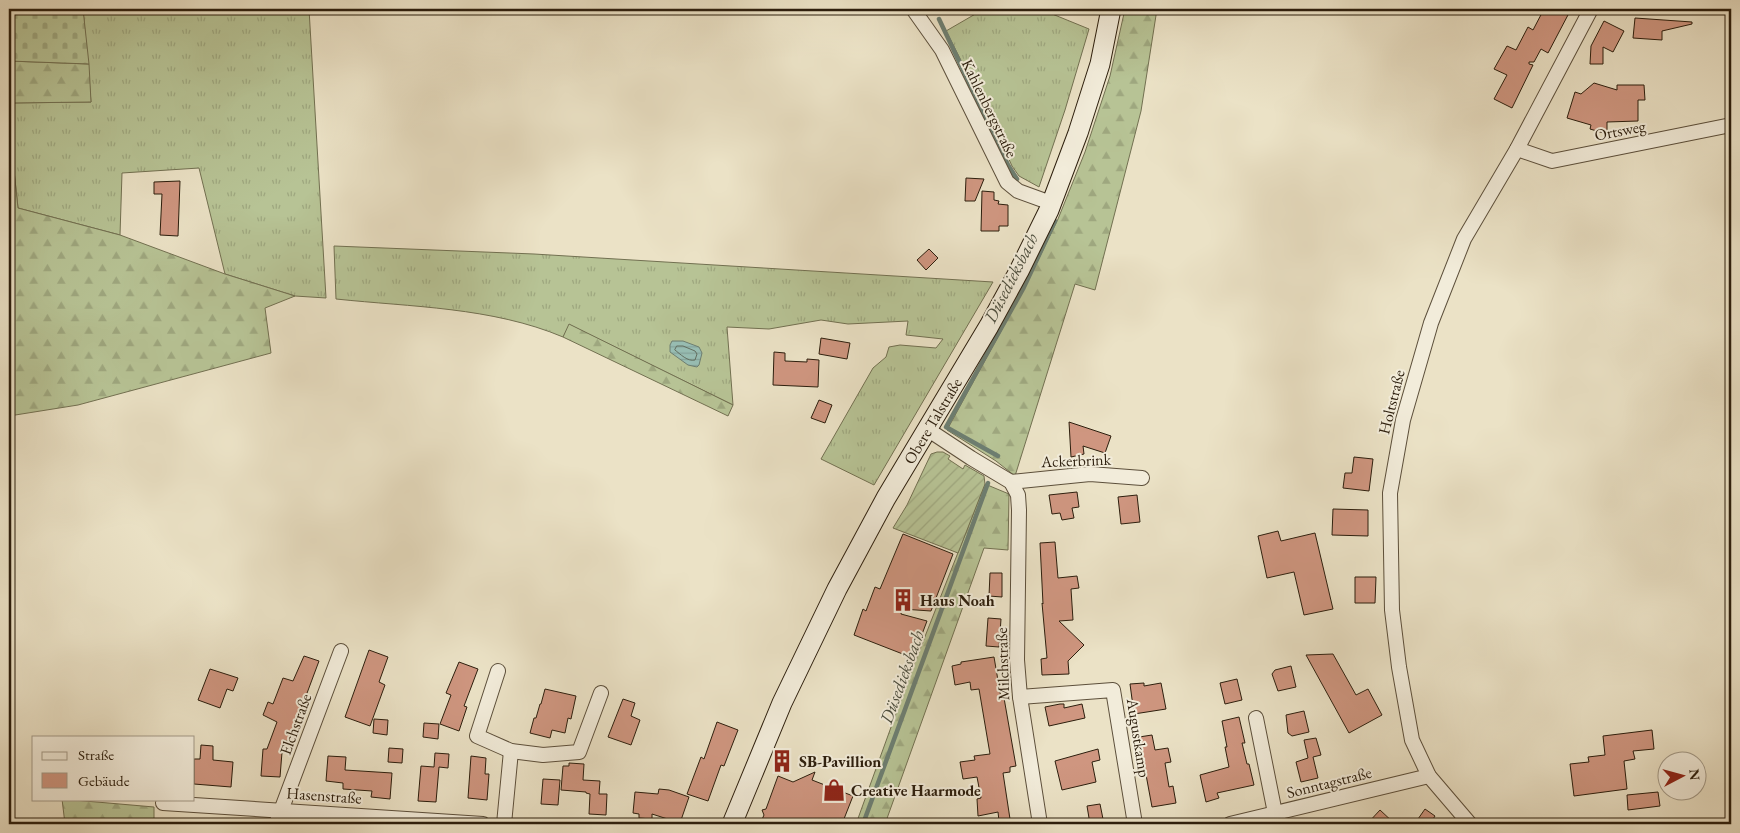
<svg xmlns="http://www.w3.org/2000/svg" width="1740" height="833" font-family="'EB Garamond',serif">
<defs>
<pattern id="grass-tufts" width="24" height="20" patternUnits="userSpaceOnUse" patternTransform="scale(1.25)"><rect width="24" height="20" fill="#b7c395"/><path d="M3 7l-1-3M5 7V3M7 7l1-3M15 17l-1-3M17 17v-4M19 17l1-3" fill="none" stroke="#9ea77f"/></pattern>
<pattern id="forest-firs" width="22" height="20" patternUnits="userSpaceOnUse" patternTransform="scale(1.25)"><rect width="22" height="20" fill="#b7c395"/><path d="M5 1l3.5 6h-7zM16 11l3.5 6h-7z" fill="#9ea77f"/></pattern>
<pattern id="cemetery-stones" width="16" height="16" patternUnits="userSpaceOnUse" patternTransform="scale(1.25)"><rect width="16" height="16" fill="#b7c395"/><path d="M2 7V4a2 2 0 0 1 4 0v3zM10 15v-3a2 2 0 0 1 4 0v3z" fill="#9ea77f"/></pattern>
<pattern id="garden-furrows" width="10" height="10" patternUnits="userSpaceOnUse" patternTransform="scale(1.25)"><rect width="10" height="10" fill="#b7c395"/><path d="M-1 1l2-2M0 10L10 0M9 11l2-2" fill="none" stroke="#9ea77f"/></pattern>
<pattern id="water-rules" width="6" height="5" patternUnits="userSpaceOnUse" patternTransform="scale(1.25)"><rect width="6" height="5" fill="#98beb4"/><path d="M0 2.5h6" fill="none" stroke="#83a39a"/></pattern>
</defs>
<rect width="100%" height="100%" fill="#ebe2c6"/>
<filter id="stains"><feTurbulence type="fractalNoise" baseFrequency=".004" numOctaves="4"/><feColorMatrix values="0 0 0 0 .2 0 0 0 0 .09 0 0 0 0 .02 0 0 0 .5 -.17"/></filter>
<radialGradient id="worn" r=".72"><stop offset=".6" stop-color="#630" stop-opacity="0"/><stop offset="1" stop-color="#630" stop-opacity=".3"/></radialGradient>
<g fill="url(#grass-tufts)" stroke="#727051">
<polygon points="83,9 198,9 201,12 216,11 218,9 309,9 326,298 295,296 225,274 199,168 122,173 120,235 18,208 9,124 9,103 91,102"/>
<polygon points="984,9 1040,9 1089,29 1065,110 1039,187 1019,176 1012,166 986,109 946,31"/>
<path d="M334 246 534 254 993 282 874 485 821 459 873 368 886 357 889 347 900 345 936 348 943 339 906 335 908 321 848 324 821 320 769 329 727 327 733 405 570 325 563 337C492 307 411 307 336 299Z"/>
</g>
<g fill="url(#forest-firs)" stroke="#727051">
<polygon points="1125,9 1157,9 1141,111 1095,290 1075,284 1015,476 996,461 947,430 1024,289 1058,219 1085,152 1110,76"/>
<polygon points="9,61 89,64 91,102 9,103"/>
<polygon points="9,124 18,208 120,235 225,274 295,296 265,308 271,353 78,405 9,416"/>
<polygon points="569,324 733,405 728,416 563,337"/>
<polygon points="985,484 1009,494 1008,550 984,548 885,824 856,824 911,672"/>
<polygon points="62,799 154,807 154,824 65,824"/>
</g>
<polygon fill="url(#cemetery-stones)" stroke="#727051" points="9,9 83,9 89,64 9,61"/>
<polygon fill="url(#garden-furrows)" stroke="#727051" points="937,452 943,452 950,456 948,459 963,469 965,465 984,476 985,484 958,553 893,528 907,505 931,454"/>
<polygon fill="url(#water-rules)" stroke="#6d7e71" points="672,341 683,341 699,347 702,353 699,365 697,367 688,365 670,352 670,345"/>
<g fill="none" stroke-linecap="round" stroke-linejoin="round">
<path stroke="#626e60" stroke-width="1" d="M677 346H683L695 351 697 354 695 360C688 362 680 354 675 350Z"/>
<g stroke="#6d7e71" stroke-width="4.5">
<polyline points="939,19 1008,165 1017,179"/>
<polyline points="998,456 946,427 1023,289 1055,221"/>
<polyline points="863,824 988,483"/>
</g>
</g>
<g fill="#cf9680" stroke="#2c1e0d">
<polygon points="1544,9 1560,9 1569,13 1548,53 1541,49 1534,62 1529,62 1529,64 1533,65 1512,108 1494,99 1507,75 1494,69 1507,46 1516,50 1528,27 1533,30"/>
<polygon points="1635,18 1692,22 1692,24 1662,31 1662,40 1633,38"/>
<polygon points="1604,21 1624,31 1613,52 1603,47 1603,64 1590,64 1591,46"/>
<polygon points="1594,83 1617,90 1617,85 1644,85 1645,100 1638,100 1638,121 1607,122 1607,134 1590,129 1591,125 1567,118 1575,92 1581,94"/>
<polygon points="966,178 984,179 975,201 965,201"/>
<polygon points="180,181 178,236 160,235 162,194 154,194 154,182"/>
<polygon points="982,191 994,192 994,200 999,201 998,204 1008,205 1008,226 999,226 999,231 981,231"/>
<polygon points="929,249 938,258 926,270 917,260"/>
<polygon points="821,338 850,343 847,359 819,354"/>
<polygon points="774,352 785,353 785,361 807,362 807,359 819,360 818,387 773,385"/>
<polygon points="819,400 832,405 825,423 811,418"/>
<polygon points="1069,422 1111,436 1105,453 1083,446 1084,454 1071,457"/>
<polygon points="1354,457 1373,459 1369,491 1343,488 1345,473 1352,473"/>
<polygon points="1077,492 1079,507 1072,508 1074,518 1062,520 1060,513 1052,514 1049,495"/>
<polygon points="1137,495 1140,522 1121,524 1118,497"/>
<polygon points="1333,509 1368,510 1368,536 1332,535"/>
<polygon points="1278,531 1281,541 1315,533 1333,609 1304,615 1294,572 1267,578 1258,536"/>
<polygon points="903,534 953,554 931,611 902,609 901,614 927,621 913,658 854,635 863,609 866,611 875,587 880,589"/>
<polygon points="1055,542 1058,578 1077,576 1079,588 1071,589 1073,620 1059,621 1084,645 1068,661 1069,674 1042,675 1041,659 1047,658 1042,603 1043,604 1040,543"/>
<polygon points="990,573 1002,573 1002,597 989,596"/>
<polygon points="1355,577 1376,577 1375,603 1355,603"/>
<polygon points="988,618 1001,619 999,647 986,646"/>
<polygon points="369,650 388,657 379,682 385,685 370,726 345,717"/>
<polygon points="1333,654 1356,695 1368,689 1382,715 1349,733 1306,655"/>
<polygon points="304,656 319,661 294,728 293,728 287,741 283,740 280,777 261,776 263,749 267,749 277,722 263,715 268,702 273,704 283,678 293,681"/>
<polygon points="994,657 1001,698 1004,698 1016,766 1010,767 1010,772 1003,773 1010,819 999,821 998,812 978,816 977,799 981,798 977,777 963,779 960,762 975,760 974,756 990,754 979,689 971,690 970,682 955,685 952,666 961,664 961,662"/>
<polygon points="459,662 478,669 464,706 467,707 459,731 440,724 451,695 446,693"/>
<polygon points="1291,666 1296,687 1278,691 1272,674 1275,670"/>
<polygon points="210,669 238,678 233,691 227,689 220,708 198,700"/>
<polygon points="1237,679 1242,700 1225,704 1220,683"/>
<polygon points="1144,683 1144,686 1161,683 1166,709 1134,714 1130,684"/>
<polygon points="545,689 576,696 571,719 568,718 565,733 552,730 550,738 530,733 534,718 536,718 540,704 541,704"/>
<polygon points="623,699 635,703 631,716 640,720 631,745 608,737"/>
<polygon points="1060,704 1064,704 1064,708 1082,704 1085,718 1049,726 1045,707"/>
<polygon points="1304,711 1309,732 1292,736 1288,733 1286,715"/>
<polygon points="1239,717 1245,743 1242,743 1247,764 1249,764 1254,785 1217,793 1219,798 1206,802 1200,775 1229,767 1225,747 1227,747 1222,721"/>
<polygon points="374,719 388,720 387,735 373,733"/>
<polygon points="717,722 738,730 724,766 721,765 708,801 687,794 701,757 704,759"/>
<polygon points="424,723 439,724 438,739 423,737"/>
<polygon points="1652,730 1654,749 1633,751 1635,759 1624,761 1627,789 1574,796 1570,764 1589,762 1588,757 1605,755 1603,736"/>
<polygon points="1152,735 1155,750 1168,748 1171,762 1165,763 1169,787 1173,786 1176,803 1152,807 1139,737"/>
<polygon points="1316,738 1321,755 1313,757 1318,778 1301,782 1296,762 1308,758 1304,740"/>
<polygon points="201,745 213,746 213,760 233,762 231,787 194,784 194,759 200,759"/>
<polygon points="389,748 403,749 402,763 388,762"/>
<polygon points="1098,749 1100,760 1092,762 1096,782 1062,790 1055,761"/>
<polygon points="435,753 449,754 448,768 439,767 436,802 418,801 421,766 434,767"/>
<polygon points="328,756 346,757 345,770 392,773 390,799 371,797 372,791 343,789 343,783 326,781"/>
<polygon points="471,756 486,758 485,774 489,774 487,800 468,798"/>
<polygon points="569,763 584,764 583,780 600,781 599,794 607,794 606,815 589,814 590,794 586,793 586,792 561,790 563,766 569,766"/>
<polygon points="815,772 812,780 853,796 842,824 760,824 764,815 762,810 766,809 778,776 793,782"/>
<polygon points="543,779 560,780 558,805 541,804"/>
<polygon points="659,789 669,790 689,797 680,823 652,814 652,819 639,818 639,814 633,813 635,792 658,794"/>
<polygon points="1658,792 1660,806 1628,810 1627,795"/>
<polygon points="1100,804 1104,824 1090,824 1087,806"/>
<polygon points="1425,809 1435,816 1430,824 1426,824 1418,819"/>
<polygon points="1380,810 1395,824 1367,824"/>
</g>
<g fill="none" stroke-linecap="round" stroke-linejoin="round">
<defs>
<g id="street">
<polyline points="913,9 942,50 1007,182 1018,191 1051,203"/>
<polyline points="1517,149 1552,161 1731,125"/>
<polyline points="927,429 971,458 1011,482 1018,495 1019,510 1017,660 1020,697 1040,824"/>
<polyline points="1011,482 1090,474 1142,478"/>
<polyline points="498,671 477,736 511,751 543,755 579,752 601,693"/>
<polyline points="1020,697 1113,690 1135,824"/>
<polyline points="1256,718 1275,813"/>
<polyline points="163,803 483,824"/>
<polyline points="276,824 341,651"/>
<polyline points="504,824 511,751"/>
<polyline points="1230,824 1429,776"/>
<polyline points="1470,824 1429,776 1412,740 1399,667 1392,610 1390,493 1403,420 1431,323 1464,239 1517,149 1591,9"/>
</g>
<g id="secondary">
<path id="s1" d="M732 824 782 703 837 589 886 498 989 326 1019 271 1049 210 1078 133 1100 64 1111 9"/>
</g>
</defs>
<use href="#street" stroke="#5c4f3b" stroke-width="16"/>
<use href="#secondary" stroke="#2c1e0d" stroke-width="21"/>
<use href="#street" stroke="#f2ecda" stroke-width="14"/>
<use href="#secondary" stroke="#f2ecda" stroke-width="19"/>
</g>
<defs>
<symbol id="building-bare" viewBox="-9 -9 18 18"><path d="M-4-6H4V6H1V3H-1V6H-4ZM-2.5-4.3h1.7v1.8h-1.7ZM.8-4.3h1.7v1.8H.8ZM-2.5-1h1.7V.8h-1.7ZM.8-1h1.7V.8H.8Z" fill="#8f2418" stroke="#f2ecda" stroke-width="2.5" paint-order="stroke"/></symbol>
<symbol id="shop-bare" viewBox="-9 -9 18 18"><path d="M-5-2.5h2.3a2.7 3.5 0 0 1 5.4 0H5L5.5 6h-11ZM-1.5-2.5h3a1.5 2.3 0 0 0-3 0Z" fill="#8f2418" stroke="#f2ecda" stroke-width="2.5" paint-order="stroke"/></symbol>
</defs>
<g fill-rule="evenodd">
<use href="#building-bare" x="887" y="584" width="32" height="32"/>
<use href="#building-bare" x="766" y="745" width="32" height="32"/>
<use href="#shop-bare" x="818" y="774" width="32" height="32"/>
</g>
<g text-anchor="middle" stroke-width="4" stroke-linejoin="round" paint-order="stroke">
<g font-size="16" fill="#2c1e0d" stroke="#f2ecda">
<text transform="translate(990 108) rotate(64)" y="6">Kahlenbergstraße</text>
<text transform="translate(1620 130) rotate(-11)" y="6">Ortsweg</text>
<text transform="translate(1391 402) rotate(-76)" y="6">Holtstraße</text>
<text dy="6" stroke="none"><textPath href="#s1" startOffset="451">Obere Talstraße</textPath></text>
<text transform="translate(1076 460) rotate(-2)" y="6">Ackerbrink</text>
<text transform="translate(1002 664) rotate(-92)" y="6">Milchstraße</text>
<text transform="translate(295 724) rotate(-70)" y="6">Elchstraße</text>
<text transform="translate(1139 738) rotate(81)" y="6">Augustkamp</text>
<text transform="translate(1329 782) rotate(-14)" y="6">Sonntagstraße</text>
<text transform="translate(324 795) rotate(4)" y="6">Hasenstraße</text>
</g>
<g font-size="16" font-weight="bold" fill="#2c1e0d" stroke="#f2ecda" text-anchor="start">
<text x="920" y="606">Haus Noah</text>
<text x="799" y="767">SB-Pavillion</text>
<text x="851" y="796">Creative Haarmode</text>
</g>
<g font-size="18" font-style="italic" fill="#4c4e3f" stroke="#f2ecda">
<text transform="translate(1011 278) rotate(-63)" y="6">Düsedieksbach</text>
<text transform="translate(902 677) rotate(-70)" y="6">Düsedieksbach</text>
</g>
</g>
<rect width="1740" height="833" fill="none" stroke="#ebe2c6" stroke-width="30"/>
<rect x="10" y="10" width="1720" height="813" fill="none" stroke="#2c1e0d" stroke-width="2.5"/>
<rect x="15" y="15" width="1710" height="803" fill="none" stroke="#2c1e0d"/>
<rect x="32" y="736" width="162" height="65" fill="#f2ecda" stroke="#a39a88"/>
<rect x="42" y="752" width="25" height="8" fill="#f2ecda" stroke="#a39a88"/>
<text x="78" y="760" font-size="15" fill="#2c1e0d">Straße</text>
<rect x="42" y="773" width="25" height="15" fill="#cf9680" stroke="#a39a88"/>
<text x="78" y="786" font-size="15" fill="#2c1e0d">Gebäude</text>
<g transform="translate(1682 776) rotate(84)"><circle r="24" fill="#f2ecda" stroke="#a39a88"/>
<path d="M0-4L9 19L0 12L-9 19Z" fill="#8f2418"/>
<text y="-8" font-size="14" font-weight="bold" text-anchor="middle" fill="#2c1e0d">N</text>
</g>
<rect width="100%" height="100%" filter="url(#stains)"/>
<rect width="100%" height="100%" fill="url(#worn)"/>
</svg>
